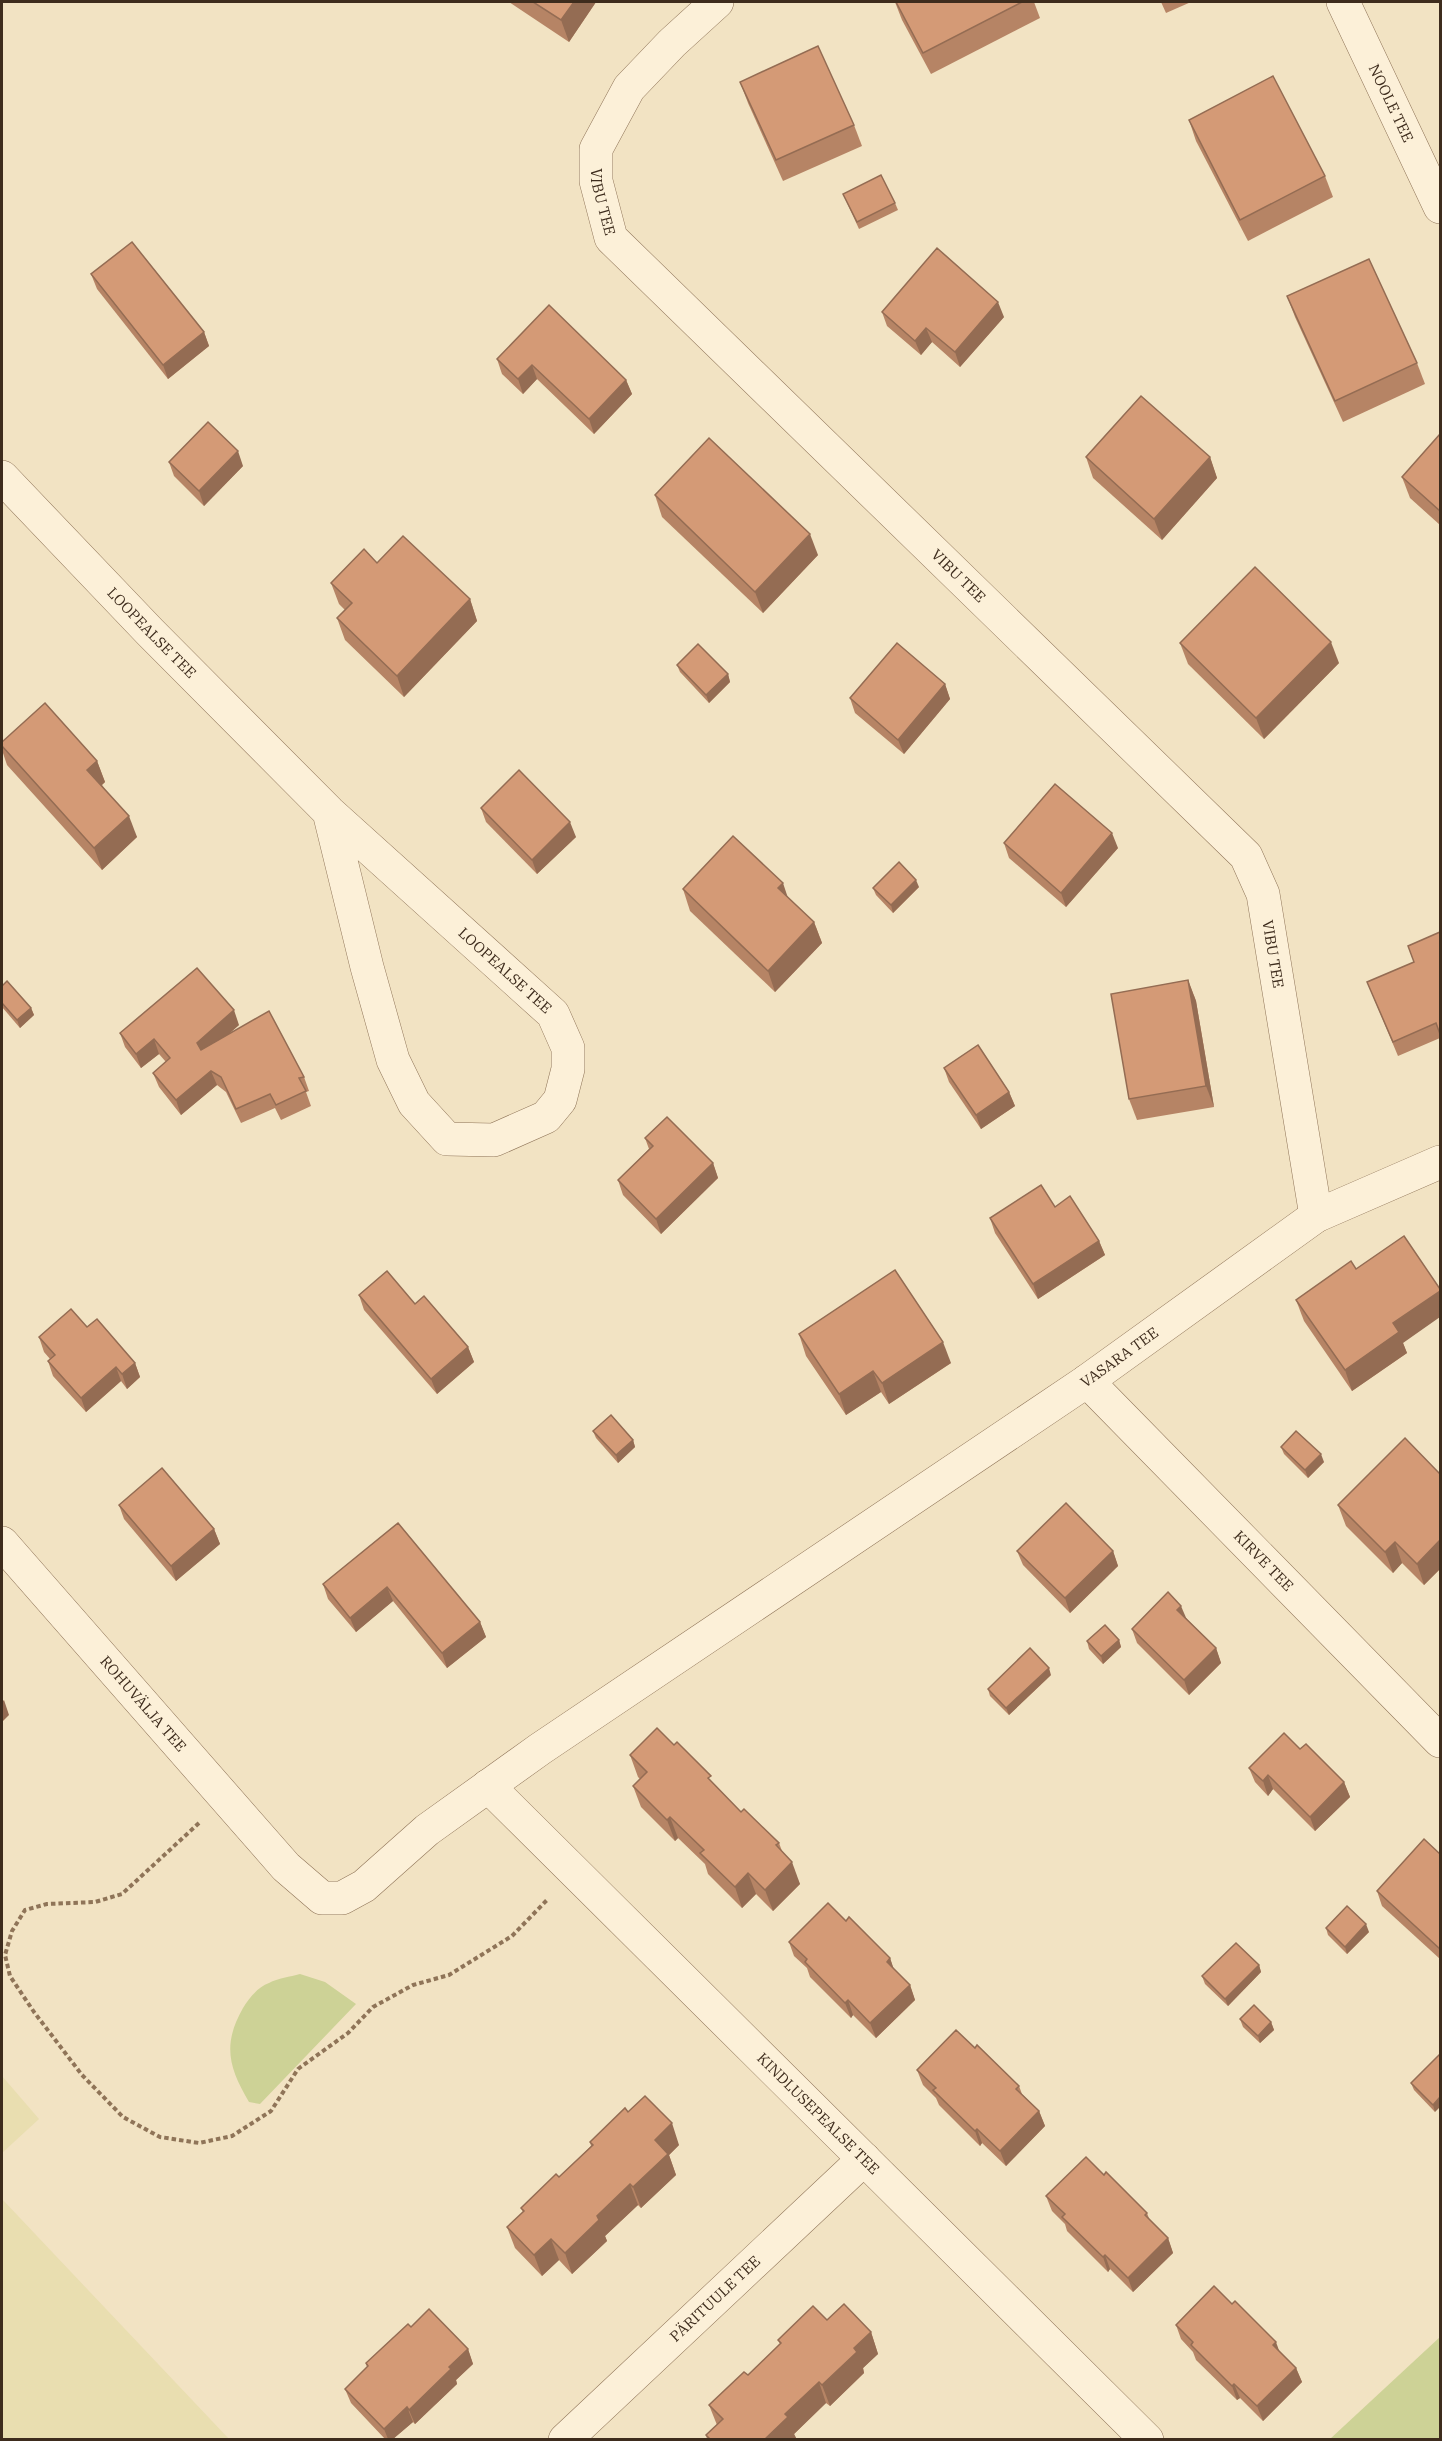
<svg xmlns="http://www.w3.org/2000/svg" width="1442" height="2441" font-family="'IBM Plex Serif',serif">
<rect width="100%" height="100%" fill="#f2e3c3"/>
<g fill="#e9deb0">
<polygon points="2,2076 39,2119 2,2153"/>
<polygon points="2,2199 229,2439 2,2439"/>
</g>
<g fill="#cdd296">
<path d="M300 1974 325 1982 356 2004 260 2104 249 2102C229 2068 222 2045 243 2008 249 1998 258 1987 269 1983 278 1978 290 1977 300 1974Z"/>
<polygon points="1440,2337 1440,2439 1330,2439"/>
</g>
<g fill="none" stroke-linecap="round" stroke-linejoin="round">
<defs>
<g id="street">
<path id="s1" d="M717 2 672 43 629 88 596 149V181L611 238 1246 856 1263 894 1316 1216"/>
<path id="s2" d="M1343 2 1440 207"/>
<path id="s3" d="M2 477 150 632 329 812 553 1014 568 1048V1069L560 1100 546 1117 494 1140 447 1139 414 1103 393 1060 367 967 329 812"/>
<path id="s4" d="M1087 1381 1440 1741"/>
<path id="s5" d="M2 1543 286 1867 322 1898H342L364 1886 427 1830 540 1749 1087 1381 1316 1216 1440 1162"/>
<path id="s6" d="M488 1786 1147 2440"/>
<path id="s7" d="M565 2440 864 2159"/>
</g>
</defs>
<use href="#street" stroke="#8f7458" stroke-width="34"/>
<polyline stroke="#8f7458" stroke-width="4" stroke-dasharray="4.5 3" stroke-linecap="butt" points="199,1823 122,1894 95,1902 47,1904 25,1910 12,1931 5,1955 10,1976 34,2012 82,2075 123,2117 160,2137 199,2143 232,2136 271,2111 298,2069 348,2033 373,2007 413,1985 449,1975 512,1936 547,1900"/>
<use href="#street" stroke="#fcf0d8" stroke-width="33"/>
</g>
<g fill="#b68465">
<polygon points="509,2 596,2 569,42"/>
<polygon points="895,2 1034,2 1040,18 931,74 902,20"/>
<polygon points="1161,2 1191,2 1166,13"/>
<polygon points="740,82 854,125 862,146 783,181 748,103"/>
<polygon points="1189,120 1325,176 1333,197 1248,241 1196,141"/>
<polygon points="843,194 895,203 898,210 859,229"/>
<polygon points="91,274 204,332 209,346 168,379 97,289"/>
<polygon points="1287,296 1417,363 1425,384 1343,422 1295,317"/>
<polygon points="882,312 1004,317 960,367 932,342 921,355 887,326"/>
<polygon points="497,359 626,380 632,394 594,434 537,379 523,394 502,374"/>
<polygon points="1440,434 1440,525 1410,498 1402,477"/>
<polygon points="1086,457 1210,457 1217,478 1162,540 1093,478"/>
<polygon points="169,462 243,466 204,506 174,476"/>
<polygon points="655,495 818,555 763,613 662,517"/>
<polygon points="377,563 470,599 477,621 404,697 345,640 337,618 345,610 339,604 331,583"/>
<polygon points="1180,643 1339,663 1264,739 1188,664"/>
<polygon points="677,665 728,674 730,682 709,703 680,672"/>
<polygon points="945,684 950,699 904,754 855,713 850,698"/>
<polygon points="2,742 97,761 105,782 102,785 137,837 102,870 7,765 2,750"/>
<polygon points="481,808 576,837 537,874 486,822"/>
<polygon points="1004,843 1118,848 1066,907 1009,858"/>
<polygon points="919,887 893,913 876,895 873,888"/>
<polygon points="683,889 787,897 814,922 822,943 775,992 690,911"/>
<polygon points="1440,932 1440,1038 1398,1056 1367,982 1414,962 1408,946"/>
<polygon points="1188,980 1196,1001 1214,1107 1137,1120 1129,1099"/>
<polygon points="2,986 31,1008 34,1015 20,1028 2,1007"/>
<polygon points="239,1025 230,1033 304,1077 309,1091 306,1092 311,1106 281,1120 275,1108 241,1123 226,1092 217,1085 181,1115 159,1087 153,1073 166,1062 159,1054 141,1068 125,1047 120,1033"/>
<polygon points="944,1068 1009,1092 1015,1106 981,1129 949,1082"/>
<polygon points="645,1138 713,1163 718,1178 661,1234 623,1195 618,1180 649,1149"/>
<polygon points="1055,1207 1099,1241 1105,1255 1038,1299 995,1233 990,1218"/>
<polygon points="359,1295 468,1347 474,1362 437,1394 364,1310"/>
<polygon points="1296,1300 1403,1343 1407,1353 1352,1391 1304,1321"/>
<polygon points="87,1327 135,1363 140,1377 127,1389 121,1381 86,1412 53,1376 48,1361 50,1359 44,1352 39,1337"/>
<polygon points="799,1334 951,1363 889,1404 881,1392 846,1415 806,1356"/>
<polygon points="593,1431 633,1440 635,1447 618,1463 596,1438"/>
<polygon points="1281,1447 1324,1462 1308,1478 1284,1454"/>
<polygon points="1440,1474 1440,1569 1424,1585 1402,1563 1393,1573 1346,1526 1338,1505"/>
<polygon points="119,1505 214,1529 220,1544 176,1581 124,1519"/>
<polygon points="398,1523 480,1622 486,1637 447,1668 393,1601 356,1632 328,1599 323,1584"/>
<polygon points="1017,1551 1113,1551 1118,1566 1070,1613 1023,1565"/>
<polygon points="1186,1618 1216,1648 1221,1663 1189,1695 1137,1643 1132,1629"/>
<polygon points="1119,1640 1121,1647 1103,1664 1089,1649 1087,1641"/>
<polygon points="1051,1675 1009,1715 990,1696 988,1689"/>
<polygon points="1300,1749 1344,1782 1350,1797 1315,1831 1273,1789 1268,1796 1255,1782 1249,1768"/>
<polygon points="630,1755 714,1784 741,1812 779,1843 782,1851 800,1884 773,1911 756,1894 742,1908 708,1874 705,1864 678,1838 675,1841 641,1807 633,1786 640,1779 638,1777"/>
<polygon points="1440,1854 1440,1959 1382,1906 1377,1891"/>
<polygon points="846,1921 890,1958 894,1970 910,1985 915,2000 876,2038 853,2015 851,2018 810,1977 807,1968 794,1956 789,1942"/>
<polygon points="1326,1928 1369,1932 1347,1954 1328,1935"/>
<polygon points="1259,1965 1261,1972 1228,2006 1205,1984 1202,1976"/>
<polygon points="1240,2019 1271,2022 1274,2030 1260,2043 1243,2027"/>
<polygon points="975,2048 1019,2086 1022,2094 1039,2111 1045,2126 1006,2166 982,2143 980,2146 939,2105 936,2098 923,2085 917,2070"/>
<polygon points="1440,2054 1435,2112 1414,2090 1411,2083"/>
<polygon points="628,2112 679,2145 669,2155 676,2175 641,2208 638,2205 605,2236 607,2241 572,2274 559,2260 542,2276 515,2248 507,2227 523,2212 521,2208 559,2177 591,2146 590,2142"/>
<polygon points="1104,2175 1147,2213 1150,2221 1168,2238 1173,2253 1133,2292 1110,2269 1108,2272 1067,2231 1065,2224 1052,2211 1046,2196"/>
<polygon points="827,2320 871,2332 878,2354 863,2368 864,2373 830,2406 826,2403 794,2434 796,2438 795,2439 707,2439 706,2435 717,2425 709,2405 748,2375 780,2344 778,2340"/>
<polygon points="1176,2325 1279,2351 1296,2368 1302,2382 1263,2421 1240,2398 1237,2400 1196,2360 1193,2352 1181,2339"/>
<polygon points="411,2327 468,2349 473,2364 456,2380 457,2384 415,2424 413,2422 393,2439 385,2439 351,2403 345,2389 367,2367 366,2363"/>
</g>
<g fill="#946c53">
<polygon points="574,2 596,2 569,42 561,20"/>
<polygon points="998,302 1004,317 960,367 955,352"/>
<polygon points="926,328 932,342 921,355 915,341"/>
<polygon points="204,332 209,346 168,379 163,365"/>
<polygon points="532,365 537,379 523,394 518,379"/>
<polygon points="626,380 632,394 594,434 589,419"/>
<polygon points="238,451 243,466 204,506 199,491"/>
<polygon points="1210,457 1217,478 1162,540 1154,519"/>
<polygon points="810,534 818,555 763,613 755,592"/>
<polygon points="470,599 477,621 404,697 397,676"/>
<polygon points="1331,642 1339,663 1264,739 1256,718"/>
<polygon points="728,674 730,682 709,703 706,695"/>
<polygon points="945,684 950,699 904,754 898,740"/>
<polygon points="97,761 105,782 95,791 87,770"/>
<polygon points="129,816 137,837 102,870 94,848"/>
<polygon points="570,822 576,837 537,874 532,860"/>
<polygon points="1112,833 1118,848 1066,907 1061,893"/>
<polygon points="916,880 919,887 893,913 891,905"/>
<polygon points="783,883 790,904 778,888"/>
<polygon points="814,922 822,943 775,992 768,971"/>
<polygon points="1188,980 1196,1001 1214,1107 1206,1086"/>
<polygon points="31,1008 34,1015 20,1028 17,1020"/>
<polygon points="234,1010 239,1025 202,1057 197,1043"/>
<polygon points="154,1039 159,1054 141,1068 136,1054"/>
<polygon points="211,1071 217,1085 181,1115 176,1100"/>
<polygon points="1009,1092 1015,1106 981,1129 976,1115"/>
<polygon points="713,1163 718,1178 661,1234 656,1219"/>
<polygon points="1099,1241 1105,1255 1038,1299 1033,1284"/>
<polygon points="1440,1291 1440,1317 1403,1343 1407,1353 1352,1391 1345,1370 1393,1323"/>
<polygon points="943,1342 951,1363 889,1404 882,1383"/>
<polygon points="468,1347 474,1362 437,1394 431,1379"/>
<polygon points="135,1363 140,1377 127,1389 122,1374"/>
<polygon points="116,1367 121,1381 86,1412 81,1398"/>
<polygon points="873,1371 881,1392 846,1415 839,1394"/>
<polygon points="633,1440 635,1447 618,1463 616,1455"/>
<polygon points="1321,1454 1324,1462 1308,1478 1305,1470"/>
<polygon points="214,1529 220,1544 176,1581 171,1566"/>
<polygon points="1440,1540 1440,1569 1424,1585 1417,1564"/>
<polygon points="1395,1542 1402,1563 1393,1573 1385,1552"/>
<polygon points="1113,1551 1118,1566 1070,1613 1065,1598"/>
<polygon points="387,1587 393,1601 356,1632 350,1618"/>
<polygon points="1181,1606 1187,1620 1177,1610"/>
<polygon points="480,1622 486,1637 447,1668 442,1653"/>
<polygon points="1119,1640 1121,1647 1103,1664 1101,1656"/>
<polygon points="1216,1648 1221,1663 1189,1695 1184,1680"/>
<polygon points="1049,1668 1051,1675 1009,1715 1006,1708"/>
<polygon points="4,1700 9,1715 2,1722 2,1702"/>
<polygon points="1268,1775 1273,1789 1268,1796 1263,1781"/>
<polygon points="1344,1782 1350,1797 1315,1831 1310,1817"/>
<polygon points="670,1817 678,1838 675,1841 667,1820"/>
<polygon points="792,1862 800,1884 773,1911 765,1890"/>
<polygon points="748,1873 756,1894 742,1908 735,1887"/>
<polygon points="1366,1924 1369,1932 1347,1954 1345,1947"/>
<polygon points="890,1958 895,1973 887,1962"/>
<polygon points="1259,1965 1261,1972 1228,2006 1225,1999"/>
<polygon points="910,1985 915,2000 876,2038 870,2023"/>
<polygon points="848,2000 853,2015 851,2018 845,2003"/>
<polygon points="1271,2022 1274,2030 1260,2043 1258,2036"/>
<polygon points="1440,2097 1440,2107 1435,2112 1433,2105"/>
<polygon points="1039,2111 1045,2126 1006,2166 1000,2151"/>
<polygon points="672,2123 679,2145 669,2155 676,2175 641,2208 633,2187 655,2140"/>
<polygon points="977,2129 982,2143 980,2146 975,2131"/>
<polygon points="630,2184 638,2205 605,2236 607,2241 572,2274 565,2253 597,2216"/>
<polygon points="1168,2238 1173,2253 1133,2292 1128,2278"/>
<polygon points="551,2239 559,2260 542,2276 534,2255"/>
<polygon points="1105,2255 1110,2269 1108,2272 1103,2257"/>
<polygon points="871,2332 878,2354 863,2368 864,2373 830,2406 822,2385 854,2348"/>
<polygon points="1276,2342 1281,2356 1273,2345"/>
<polygon points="468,2349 473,2364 456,2380 457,2384 415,2424 409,2410 449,2367"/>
<polygon points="1296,2368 1302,2382 1263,2421 1257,2406"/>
<polygon points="819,2382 826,2403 794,2434 796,2438 795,2439 765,2439 785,2414"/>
<polygon points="1234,2384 1240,2398 1237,2400 1232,2386"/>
<polygon points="407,2407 413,2422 393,2439 388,2439 384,2429"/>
</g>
<g fill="#d49a76" stroke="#946c53" stroke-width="1.5">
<polygon points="533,2 574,2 561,20"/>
<polygon points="896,2 1022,2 923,53"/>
<polygon points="818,46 854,125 776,160 740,82"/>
<polygon points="1273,76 1325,176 1240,220 1189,120"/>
<polygon points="881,175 895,203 857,222 843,194"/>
<polygon points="132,242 204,332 163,365 91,274"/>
<polygon points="937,248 998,302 955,352 926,328 915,341 882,312"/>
<polygon points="1369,259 1417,363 1335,401 1287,296"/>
<polygon points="549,305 626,380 589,419 532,365 518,379 497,359"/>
<polygon points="1141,396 1210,457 1154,519 1086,457"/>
<polygon points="208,422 238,451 199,491 169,462"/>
<polygon points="1440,434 1440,511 1402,477"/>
<polygon points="709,438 810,534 755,592 655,495"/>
<polygon points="403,536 470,599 397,676 337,618 352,603 331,583 364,549 377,563"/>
<polygon points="1255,567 1331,642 1256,718 1180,643"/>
<polygon points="897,643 945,684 898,740 850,698"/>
<polygon points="698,644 728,674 706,695 677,665"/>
<polygon points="45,703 97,761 87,770 129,816 94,848 2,746 2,742"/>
<polygon points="519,770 570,822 532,860 481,808"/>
<polygon points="1055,784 1112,833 1061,893 1004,843"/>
<polygon points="733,836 783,883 778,888 814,922 768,971 683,889"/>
<polygon points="899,862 916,880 891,905 873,888"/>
<polygon points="1440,932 1440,1034 1436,1023 1393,1042 1367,982 1414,962 1408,946"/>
<polygon points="197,968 234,1010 197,1043 201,1050 269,1011 304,1077 299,1078 306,1091 276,1105 270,1094 236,1109 221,1077 211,1071 176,1100 153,1073 170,1058 154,1039 136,1054 120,1033"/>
<polygon points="1188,980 1206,1086 1129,1099 1111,994"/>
<polygon points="7,981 31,1008 17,1020 2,1003 2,986"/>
<polygon points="978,1045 1009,1092 976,1115 944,1068"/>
<polygon points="667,1117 713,1163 656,1219 618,1180 653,1146 645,1138"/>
<polygon points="1041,1185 1055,1207 1070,1196 1099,1241 1033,1284 990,1218"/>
<polygon points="1404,1236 1440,1289 1440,1291 1393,1323 1399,1332 1345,1370 1296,1300 1351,1261 1356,1269"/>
<polygon points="895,1270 943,1342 882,1383 873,1371 839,1394 799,1334"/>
<polygon points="387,1271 415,1304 424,1296 468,1347 431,1379 359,1295"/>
<polygon points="71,1309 87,1327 97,1319 135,1363 122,1374 116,1367 81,1398 48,1361 55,1355 39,1337"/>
<polygon points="611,1415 633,1440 616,1455 593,1431"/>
<polygon points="1296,1431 1321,1454 1305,1470 1281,1447"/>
<polygon points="1405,1438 1440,1474 1440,1540 1417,1564 1395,1542 1385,1552 1338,1505"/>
<polygon points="162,1468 214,1529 171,1566 119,1505"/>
<polygon points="1066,1503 1113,1551 1065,1598 1017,1551"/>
<polygon points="398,1523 480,1622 442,1653 387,1587 350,1618 323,1584"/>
<polygon points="1168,1592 1181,1606 1177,1610 1216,1648 1184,1680 1132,1629"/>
<polygon points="1105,1625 1119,1640 1101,1656 1087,1641"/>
<polygon points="1030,1648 1049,1668 1006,1708 988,1689"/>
<polygon points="657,1728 674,1745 677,1742 711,1776 708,1778 741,1812 744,1809 779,1843 776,1845 792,1862 765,1890 748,1873 735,1887 700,1853 704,1850 670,1817 667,1820 633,1786 647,1772 630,1755"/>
<polygon points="1284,1733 1300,1749 1306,1744 1344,1782 1310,1817 1268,1775 1263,1781 1249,1768"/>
<polygon points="1424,1839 1440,1854 1440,1949 1377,1891"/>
<polygon points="828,1903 846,1921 849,1917 890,1958 887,1962 910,1985 870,2023 848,2000 845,2003 805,1962 807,1959 789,1942"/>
<polygon points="1347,1906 1366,1924 1345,1947 1326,1928"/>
<polygon points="1236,1943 1259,1965 1225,1999 1202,1976"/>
<polygon points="1254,2005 1271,2022 1258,2036 1240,2019"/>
<polygon points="956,2030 975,2048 977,2045 1019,2086 1016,2089 1039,2111 1000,2151 977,2129 975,2131 933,2090 936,2088 917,2070"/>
<polygon points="1440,2054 1440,2097 1433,2105 1411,2083"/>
<polygon points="645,2096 672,2123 655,2140 668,2154 633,2187 630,2184 597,2216 599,2220 565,2253 551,2239 534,2255 507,2227 524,2211 521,2208 556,2174 559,2177 593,2145 590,2142 625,2108 628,2112"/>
<polygon points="1086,2157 1104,2175 1106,2172 1147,2213 1145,2215 1168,2238 1128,2278 1105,2255 1103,2257 1062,2217 1065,2214 1046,2196"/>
<polygon points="1214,2286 1232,2304 1235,2301 1276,2342 1273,2345 1296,2368 1257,2406 1234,2384 1232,2386 1191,2345 1193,2342 1176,2325"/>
<polygon points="844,2304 871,2332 854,2348 857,2352 822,2385 819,2382 785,2414 788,2417 765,2439 710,2439 706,2435 723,2419 709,2405 744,2372 748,2375 781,2343 778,2340 813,2306 827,2320"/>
<polygon points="429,2309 468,2349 449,2367 451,2369 409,2410 407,2407 384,2429 345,2389 368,2366 366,2363 408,2324 411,2327"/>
</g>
<g text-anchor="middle" stroke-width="4.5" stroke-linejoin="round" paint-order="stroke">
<g font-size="15" fill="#3e2c1d" stroke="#f9edd4">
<text dy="5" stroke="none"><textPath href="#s2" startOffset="112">NOOLE TEE</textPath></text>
<text dy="5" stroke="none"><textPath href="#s1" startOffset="246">VIBU TEE</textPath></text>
<text dy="5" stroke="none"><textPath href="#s1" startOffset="768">VIBU TEE</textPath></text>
<text dy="5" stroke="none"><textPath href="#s3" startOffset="216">LOOPEALSE TEE</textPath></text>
<text dy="5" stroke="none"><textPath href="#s1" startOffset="1272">VIBU TEE</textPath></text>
<text dy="5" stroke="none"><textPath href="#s3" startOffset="705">LOOPEALSE TEE</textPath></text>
<text dy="5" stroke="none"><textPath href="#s5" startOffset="1446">VASARA TEE</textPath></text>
<text dy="5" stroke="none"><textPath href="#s4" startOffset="252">KIRVE TEE</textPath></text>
<text dy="5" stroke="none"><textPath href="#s5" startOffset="214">ROHUVÄLJA TEE</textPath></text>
<text dy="5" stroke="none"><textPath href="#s6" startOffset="465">KINDLUSEPEALSE TEE</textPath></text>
<text dy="5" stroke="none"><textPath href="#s7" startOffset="206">PÄRITUULE TEE</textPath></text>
</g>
</g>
<rect width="1442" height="2441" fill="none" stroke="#3e2c1d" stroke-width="6"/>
</svg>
